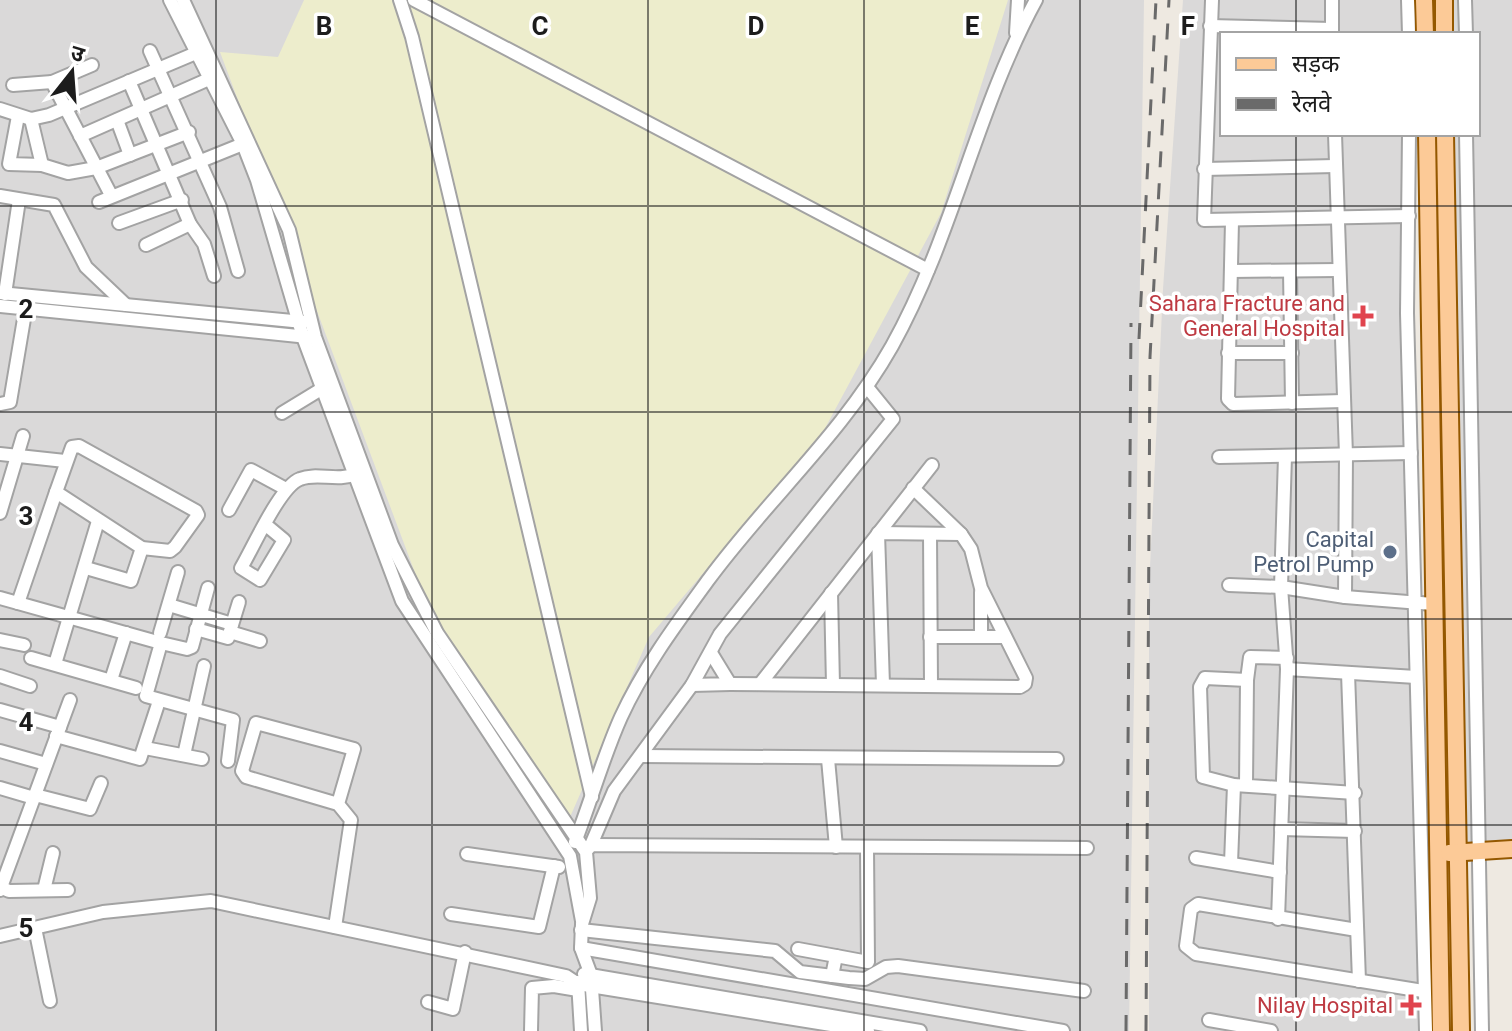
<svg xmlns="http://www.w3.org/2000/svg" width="1512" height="1031" font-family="Roboto,'Noto Sans Devanagari',sans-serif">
<rect width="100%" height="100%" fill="#eee9e1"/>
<g fill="#dad9d9">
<polygon points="0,0 1144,0 1129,1031 0,1031"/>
<polygon points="1183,0 1408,0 1408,34 1222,34 1222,134 1409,134 1423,1031 1149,1031 1149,589 1163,289"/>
<polygon points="1447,0 1512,0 1512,848 1462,853 1449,134 1478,134 1478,34 1447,34"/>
</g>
<polygon fill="#ededcc" points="304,0 1008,0 941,213 823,432 649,637 563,833 448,661 220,52 278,57"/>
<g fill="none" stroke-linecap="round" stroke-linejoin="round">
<defs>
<g id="minor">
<polyline points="170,0 243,144 257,180 303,337 402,601 570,856 582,921"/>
<polyline points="183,0 289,230 315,337 392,545 437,633 586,852 590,898 582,924 581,948 591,975 595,1031"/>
<polyline points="400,0 412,37 592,797"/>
<polyline points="414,0 928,270"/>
<polyline points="1212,0 1204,220 1409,216"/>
<polyline points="1332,0 1332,34"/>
<polyline points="1408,0 1409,34"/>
<polyline points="1465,0 1466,34"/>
<polyline points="1210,26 1332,29"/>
<polyline points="1016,33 1018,0"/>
<polyline points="150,51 220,207 238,271"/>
<polyline points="92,65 52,82 111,195"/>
<polyline points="129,81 190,224 204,244 214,276"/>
<polyline points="13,85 52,82"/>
<polyline points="0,109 31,119 49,115 196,53"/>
<polyline points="18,116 9,164 42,165 68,173 96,168 189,132"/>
<polyline points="31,119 42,165"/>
<polyline points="117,120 130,155"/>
<polyline points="1335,134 1346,455 1345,597"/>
<polyline points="1409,134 1407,313 1426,1031"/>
<polyline points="1466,134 1482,1031"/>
<polyline points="80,136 209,79"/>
<polyline points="1204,169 1335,166"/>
<polyline points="0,196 54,205 86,267 126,305"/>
<polyline points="99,202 243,144"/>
<polyline points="1232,221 1228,399 1233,404 1343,401"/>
<polyline points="119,223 182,200"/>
<polyline points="146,245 190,224"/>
<polyline points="1231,271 1338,270"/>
<polyline points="1290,271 1292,403"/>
<polyline points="0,293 303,322"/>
<polyline points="5,294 19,200"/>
<polyline points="0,306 308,337"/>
<polyline points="1228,353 1292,353"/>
<polyline points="0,404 10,402 27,301"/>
<polyline points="282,413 323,388"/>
<polygon points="79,446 196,511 198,515 175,547 170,551 142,548 56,492 72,447"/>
<polyline points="0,454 65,461"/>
<polyline points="1219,457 1411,453"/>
<polyline points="229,510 251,470 286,489"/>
<polyline points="0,513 23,436"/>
<path d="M266 525 284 540 260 580 241 568C253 548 280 486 300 479 317 472 337 482 356 474"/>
<polyline points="930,534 931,685"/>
<polyline points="86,568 131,581 142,548"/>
<polyline points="1229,585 1281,587 1345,597 1433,604"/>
<polyline points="981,592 981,637"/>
<polyline points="831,593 833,685"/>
<polyline points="0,598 161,643 146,696 233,720 228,761"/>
<polyline points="18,603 56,492"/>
<polyline points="169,605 232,624"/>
<polyline points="196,629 228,638 239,602"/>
<polyline points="230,632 260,641"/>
<polyline points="160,633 178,572"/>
<polyline points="930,637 1005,637"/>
<polyline points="0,640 24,645"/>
<polyline points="161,643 187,649 192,647 208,588"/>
<polyline points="31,658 136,688"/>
<polyline points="55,664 98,521"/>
<polyline points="1287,669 1416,677"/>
<polyline points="1348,673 1359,981"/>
<polyline points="0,676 30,686"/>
<polyline points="111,680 126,633"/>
<polyline points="1247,680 1250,657 1287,658"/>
<polyline points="730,684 1020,687 1025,684 1026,678 981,588 971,549 961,534 913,488"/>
<polyline points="760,684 932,465"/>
<polyline points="692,685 730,684 711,653"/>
<polyline points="883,685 878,533 961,534"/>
<polyline points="0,710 60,727"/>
<polyline points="56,736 140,759 159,701"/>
<polyline points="145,748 202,759"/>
<polyline points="0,751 46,764"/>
<polyline points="184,755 204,666"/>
<polyline points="642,756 1057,759"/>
<polyline points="828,759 836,847"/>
<polyline points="1246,785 1247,680 1205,678 1200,687 1203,777 1234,785 1355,793"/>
<polyline points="0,788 34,798"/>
<polyline points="35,795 90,809 101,783"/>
<polyline points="1281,829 1355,831"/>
<path d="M575 842C591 801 603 757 621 717 644 667 677 623 709 579 768 499 843 433 892 346 953 237 976 110 1036 0"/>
<polyline points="591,845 614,791 692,685 720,634 893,419 867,387"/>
<polyline points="589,848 591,845 1087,848"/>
<polyline points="467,854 559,867"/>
<polyline points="1196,858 1280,872"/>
<polyline points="1231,863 1234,785"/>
<polyline points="2,888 9,891 68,890"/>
<polyline points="0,890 70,700"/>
<polyline points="44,890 53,853"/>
<polyline points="451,914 539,927 554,866"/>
<polyline points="1278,919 1287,669 1281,587 1285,456"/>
<polyline points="335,927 351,820 338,804 354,749 256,723 242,771 246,777 338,804"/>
<polyline points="35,928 50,1001"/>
<polyline points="581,930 775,951 800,972 849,978 865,979 886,967 898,966 1084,991"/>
<polyline points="1357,930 1198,904 1191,909 1186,946 1196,954 1423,991"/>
<polyline points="0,936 103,912 211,901 566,976 578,984 868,1031"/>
<polyline points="581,948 1063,1031"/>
<polyline points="798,949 836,956"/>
<polyline points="584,974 920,1031"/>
<polyline points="832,976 836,956 868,962 867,848"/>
<polyline points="578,982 581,1031"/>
<polyline points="428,1002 453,1009 465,952"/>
<polyline points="1209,1020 1271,1031"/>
<polyline points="531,1031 532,988 554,986 578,990"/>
</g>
<g id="major">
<polyline points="1424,0 1425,34"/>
<polyline points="1444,0 1444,34"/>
<polyline points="1427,134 1441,1031"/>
<polyline points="1445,134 1461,1031"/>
<polyline points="1449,853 1512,849"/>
</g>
</defs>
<use href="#minor" stroke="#a3a3a3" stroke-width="16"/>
<use href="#major" stroke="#945800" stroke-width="20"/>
<use href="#minor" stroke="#fff" stroke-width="12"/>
<use href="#major" stroke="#fcca97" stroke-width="16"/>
<g stroke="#6a6a6a" stroke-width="3" stroke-dasharray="16 16" stroke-linecap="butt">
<polyline points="1139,339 1156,0"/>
<polyline points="1126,1031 1131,323"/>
<polyline points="1146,1031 1150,357 1169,0"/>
</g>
</g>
<path fill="none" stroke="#1c1c1c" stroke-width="2" stroke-opacity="0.55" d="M216 0V1031M432 0V1031M648 0V1031M864 0V1031M1080 0V1031M1296 0V34M1296 134V1031M0 206H1512M0 412H1512M0 619H1512M0 825H1512"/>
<g fill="#e0444e" stroke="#fff" stroke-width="3">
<path d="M1359 304h8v8h8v8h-8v8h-8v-8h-8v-8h8z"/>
<path d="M1407 993h8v8h8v8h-8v8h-8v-8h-8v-8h8z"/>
</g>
<circle fill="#5c6f8a" stroke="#fff" stroke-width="3" cx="1390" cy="552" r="8"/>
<g text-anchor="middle" stroke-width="7" stroke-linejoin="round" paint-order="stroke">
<g font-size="22" fill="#be3a42" stroke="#fff" text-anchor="end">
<text x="1345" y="311">Sahara Fracture and<tspan x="1345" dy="25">General Hospital</tspan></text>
<text x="1393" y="1013">Nilay Hospital</text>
</g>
<g font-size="22" fill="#4e5e75" stroke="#fff" text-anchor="end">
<text x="1374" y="547">Capital<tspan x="1374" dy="25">Petrol Pump</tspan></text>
</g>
</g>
<g font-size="26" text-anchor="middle" font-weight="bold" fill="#1c1c1c" stroke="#fff" stroke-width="7" stroke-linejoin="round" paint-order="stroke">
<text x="324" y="35">B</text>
<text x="540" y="35">C</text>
<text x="756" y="35">D</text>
<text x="972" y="35">E</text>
<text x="1188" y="35">F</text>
<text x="26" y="318">2</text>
<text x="26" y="525">3</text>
<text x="26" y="731">4</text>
<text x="26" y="937">5</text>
</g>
<rect x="1220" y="32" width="260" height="104" fill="#ffffff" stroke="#a4a4a4" stroke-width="2"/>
<rect x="1236" y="58" width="40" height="12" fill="#fcca97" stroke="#a4a4a4" stroke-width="2"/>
<text x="1292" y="72" font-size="24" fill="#1c1c1c">सड़क</text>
<rect x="1236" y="98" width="40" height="12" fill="#6a6a6a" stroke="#a4a4a4" stroke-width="2"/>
<text x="1292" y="112" font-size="24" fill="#1c1c1c">रेलवे</text>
<g transform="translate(72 72) rotate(17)" stroke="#ffffff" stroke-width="6" paint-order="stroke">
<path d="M0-6L14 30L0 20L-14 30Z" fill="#1c1c1c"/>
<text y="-12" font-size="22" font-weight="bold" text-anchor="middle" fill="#1c1c1c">उ</text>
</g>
</svg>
